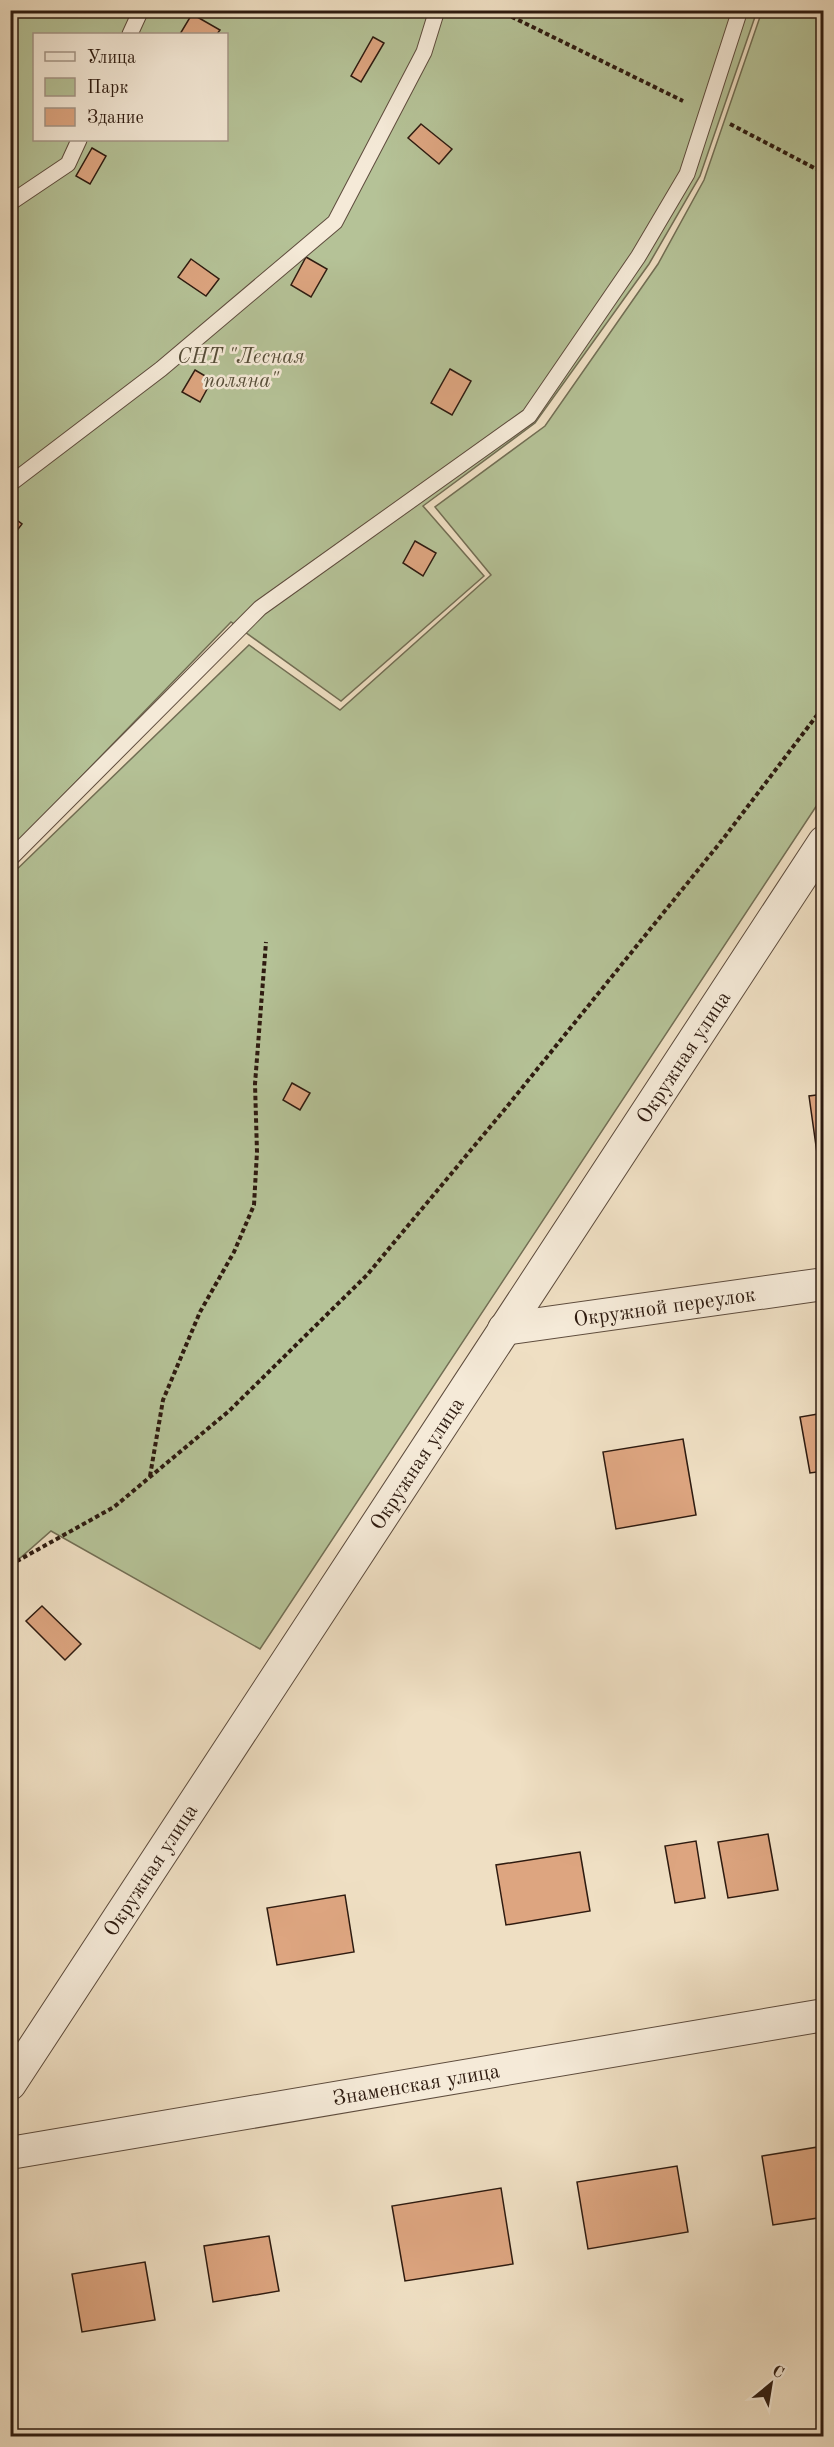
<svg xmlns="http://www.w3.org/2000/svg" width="834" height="2447" font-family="'Old Standard TT',serif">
<rect width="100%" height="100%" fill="#efdfc3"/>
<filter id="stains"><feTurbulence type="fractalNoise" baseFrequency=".00333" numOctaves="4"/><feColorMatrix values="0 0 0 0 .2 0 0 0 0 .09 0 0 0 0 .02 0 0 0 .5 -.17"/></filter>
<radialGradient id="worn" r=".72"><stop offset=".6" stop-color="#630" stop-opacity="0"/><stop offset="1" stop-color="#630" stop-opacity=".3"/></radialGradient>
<g fill="#b5c297" stroke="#726e54" stroke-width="1.5" fill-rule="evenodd">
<path d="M11 11H757L700 176 649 264 535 423 423 506 484 576 341 701 231 622 11 849ZM34 34H226V140H34Z"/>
<polygon points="762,11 823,11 823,796 260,1649 51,1531 11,1566 11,875 249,645 340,710 491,575 435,507 545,426 658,264 704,180"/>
</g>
<g fill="#dda580" stroke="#2e1b10" stroke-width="1.5">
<polygon points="192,14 220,30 217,34 180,34"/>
<polygon points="373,37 384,43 361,82 351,76"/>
<polygon points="421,124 452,149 439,164 408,138"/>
<polygon points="92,148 106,156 90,184 76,176"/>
<polygon points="306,257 327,269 311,297 291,285"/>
<polygon points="191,259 219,279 206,296 178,277"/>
<polygon points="450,369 471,381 452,415 431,403"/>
<polygon points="195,370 212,380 200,402 182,392"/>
<polygon points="10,515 22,524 12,537 10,535"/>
<polygon points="415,541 436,553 423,576 403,563"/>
<polygon points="292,1083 310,1093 300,1110 283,1100"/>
<polygon points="824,1094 824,1152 817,1153 809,1096"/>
<polygon points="824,1413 824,1471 810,1473 800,1417"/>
<polygon points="683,1439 696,1515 616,1529 603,1452"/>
<polygon points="42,1606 81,1644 65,1660 26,1621"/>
<polygon points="768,1834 778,1890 728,1898 718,1842"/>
<polygon points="696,1841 705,1898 675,1903 665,1846"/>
<polygon points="580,1852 590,1911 506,1925 496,1865"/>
<polygon points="345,1895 354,1952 277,1965 267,1908"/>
<polygon points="824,2146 824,2217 773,2225 762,2156"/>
<polygon points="677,2166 688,2232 588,2249 577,2182"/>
<polygon points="501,2188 513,2264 405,2281 392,2206"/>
<polygon points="269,2236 279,2291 213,2302 204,2246"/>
<polygon points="145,2262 155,2320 82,2332 72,2274"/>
</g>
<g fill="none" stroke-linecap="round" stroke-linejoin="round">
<defs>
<g id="lane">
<polyline points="130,34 141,10"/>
<polyline points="10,203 68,164 79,140"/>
<polyline points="10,484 161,369 335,222 424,52 437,10"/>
<polyline points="10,859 260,608 529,416 638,257 687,174 740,10"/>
</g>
<g id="street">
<path id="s1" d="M504 1329 824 1284"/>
<path id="s2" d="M10 2084 824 842"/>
<path id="s3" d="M10 2153 824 2015"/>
</g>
</defs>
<use href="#lane" stroke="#5e4c3d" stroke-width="17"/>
<use href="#street" stroke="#5e4c3d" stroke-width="34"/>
<g stroke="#2e1b10" stroke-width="4" stroke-dasharray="4.5 3" stroke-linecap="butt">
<polyline points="498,10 683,101"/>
<polyline points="730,124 824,173"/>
<polyline points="150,1476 163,1400 200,1312 234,1252 254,1205 257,1152 255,1084 266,942"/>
<polyline points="10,1565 114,1507 229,1411 367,1275 505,1109 723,839 824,706"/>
</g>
<use href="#lane" stroke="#f5ead8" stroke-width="15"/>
<use href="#street" stroke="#f5ead8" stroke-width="32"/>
</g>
<g text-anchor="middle" stroke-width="5" stroke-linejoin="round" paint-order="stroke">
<g font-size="21" font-style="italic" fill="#564d38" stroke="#f5ead8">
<text x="241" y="363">СНТ "Лесная<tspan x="241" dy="24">поляна"</tspan></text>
</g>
<g font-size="21" fill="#2e1b10" stroke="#f5ead8">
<text dy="7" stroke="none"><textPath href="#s2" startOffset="1228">Окружная улица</textPath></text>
<text dy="7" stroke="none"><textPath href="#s1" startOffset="162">Окружной переулок</textPath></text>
<text dy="7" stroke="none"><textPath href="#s2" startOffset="742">Окружная улица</textPath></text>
<text dy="7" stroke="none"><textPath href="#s2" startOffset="256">Окружная улица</textPath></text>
<text dy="7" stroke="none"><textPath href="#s3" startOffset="412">Знаменская улица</textPath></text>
</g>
</g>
<rect width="834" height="2447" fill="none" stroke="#efdfc3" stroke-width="36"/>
<rect x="12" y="12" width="810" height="2423" fill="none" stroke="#2e1b10" stroke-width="3"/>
<rect x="18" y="18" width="798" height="2411" fill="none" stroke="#2e1b10" stroke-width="1.5"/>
<rect x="33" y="33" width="195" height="108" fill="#f5ead8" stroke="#a59788" stroke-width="1.5"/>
<rect x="45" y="52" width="30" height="9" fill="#f5ead8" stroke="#a59788" stroke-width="1.5"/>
<text x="87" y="63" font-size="18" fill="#2e1b10">Улица</text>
<rect x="45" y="78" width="30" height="18" fill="#b5c297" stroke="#a59788" stroke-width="1.5"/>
<text x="87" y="93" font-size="18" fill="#2e1b10">Парк</text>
<rect x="45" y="108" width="30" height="18" fill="#dda580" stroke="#a59788" stroke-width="1.5"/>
<text x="87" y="123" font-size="18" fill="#2e1b10">Здание</text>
<g transform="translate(771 2384) rotate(30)" stroke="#f5ead8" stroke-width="4.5" paint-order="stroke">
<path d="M0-4.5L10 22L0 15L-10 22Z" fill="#2e1b10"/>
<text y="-9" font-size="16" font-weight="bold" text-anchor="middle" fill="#2e1b10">С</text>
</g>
<rect width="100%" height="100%" filter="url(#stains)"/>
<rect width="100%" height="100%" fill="url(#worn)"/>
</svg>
